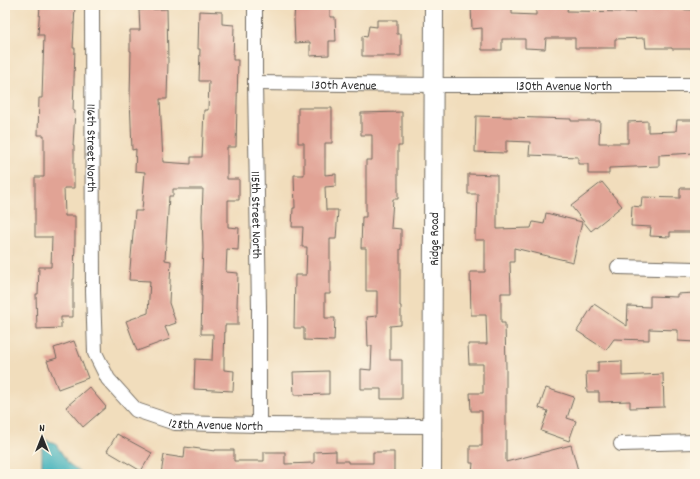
<svg xmlns="http://www.w3.org/2000/svg" width="700" height="479" font-family="Dekko,sans-serif">
<rect width="100%" height="100%" fill="#fcf5e5"/>
<filter id="ink" filterUnits="userSpaceOnUse"><feTurbulence type="fractalNoise" baseFrequency=".025" numOctaves="2"/><feDisplacementMap in="SourceGraphic" scale="8" xChannelSelector="R" yChannelSelector="G"/><feConvolveMatrix kernelMatrix="1 2 1 2 8 2 1 2 1" color-interpolation-filters="sRGB"/></filter>
<filter id="wash" filterUnits="userSpaceOnUse"><feTurbulence type="fractalNoise" baseFrequency=".012" numOctaves="4" result="noise"/><feDisplacementMap in="SourceGraphic" scale="16" xChannelSelector="R" yChannelSelector="G"/><feGaussianBlur stdDeviation="0.9" result="paint"/><feColorMatrix in="noise" values="0 0 0 0 0 0 0 0 0 0 0 0 0 0 0 0 0 1.4 0 .05"/><feComposite in="paint" operator="in"/></filter>
<g filter="url(#wash)">
<rect width="100%" height="100%" fill="#f1ddbc"/>
<polygon fill="#42b2bc" stroke="#366e74" points="42,439 55,443 69,464 84,474 42,474"/>
<g id="blocks">
<g fill="#e1a395">
<polygon points="40,5 75,5 73,48 75,48 73,111 75,111 73,145 74,145 74,188 64,188 65,216 75,216 75,239 74,279 73,279 73,317 61,317 61,328 37,329 36,294 38,294 39,267 51,267 52,237 35,237 35,177 44,177 44,135 38,135 39,98 42,98 44,35 38,35"/>
<polygon points="295,5 330,5 330,17 335,17 336,41 329,41 329,55 310,56 310,42 295,43 294,19"/>
<polygon points="536,5 568,5 567,11 635,12 635,8 665,8 665,9 695,10 695,39 693,39 693,49 672,49 672,48 646,48 645,38 615,39 615,48 575,48 575,38 546,38 545,49 525,48 525,39 502,39 502,50 482,50 482,28 472,29 471,6 512,6 512,14 536,15"/>
<polygon points="167,9 168,61 167,99 160,99 163,162 191,164 191,157 202,157 204,110 208,110 209,81 199,81 200,49 198,49 199,11 222,12 222,24 234,25 233,60 238,60 236,147 227,147 227,179 239,179 239,200 228,200 228,227 239,228 238,250 227,249 226,272 238,273 237,307 238,307 238,325 225,325 224,360 224,370 234,371 233,391 194,389 195,359 212,360 213,334 201,334 202,296 201,296 203,248 202,216 203,189 173,189 173,196 169,196 165,260 171,261 169,303 176,323 165,327 170,339 137,351 126,321 148,313 150,281 129,280 135,211 142,211 145,172 135,171 136,149 132,150 130,98 131,51 130,51 130,30 140,30 139,10"/>
<polygon points="377,20 397,20 397,34 401,34 401,56 362,56 362,36 367,37 369,26 377,27"/>
<polygon points="298,108 332,108 332,143 325,143 325,175 336,174 336,186 325,187 326,210 338,210 336,239 330,239 330,294 325,294 325,318 335,318 334,341 304,340 304,328 294,328 295,275 306,275 307,247 302,247 303,227 292,227 293,208 295,208 294,175 304,175 304,143 298,143"/>
<polygon points="402,112 402,146 398,146 398,199 393,199 391,228 401,229 401,249 400,249 400,306 401,306 401,325 390,326 390,360 402,360 402,399 381,399 381,389 361,389 361,369 371,370 372,346 368,346 367,317 377,316 377,291 366,291 366,248 361,248 362,217 366,217 366,160 372,160 372,135 361,135 361,113"/>
<polygon points="476,116 571,119 571,121 600,121 599,143 628,143 628,122 648,121 648,132 676,131 677,120 695,120 695,153 659,155 659,166 609,168 609,174 588,174 588,164 578,164 578,157 529,155 530,142 506,141 506,153 475,152"/>
<polygon points="468,174 497,175 497,229 531,228 533,222 544,224 546,213 582,222 573,262 514,248 514,262 510,262 511,293 501,293 501,323 505,323 506,367 506,462 571,445 579,474 472,474 473,463 470,463 470,446 482,446 482,411 471,411 470,393 483,393 483,364 469,364 468,344 487,344 486,315 471,315 470,272 485,272 485,240 475,240 475,229 477,229 478,194 468,194"/>
<polygon points="602,182 622,206 591,231 571,206"/>
<polygon points="680,188 695,188 695,232 670,232 670,237 650,236 651,227 631,226 632,206 641,207 642,197 680,198"/>
<polygon points="695,293 695,342 678,341 678,330 649,329 649,340 614,339 606,350 577,331 594,304 627,326 628,306 650,307 650,296 677,297 677,294"/>
<polygon points="74,341 88,378 58,389 47,361 57,358 54,348"/>
<polygon points="622,361 622,376 663,374 664,407 630,408 630,401 599,402 599,392 587,392 586,372 598,372 598,362"/>
<polygon points="329,371 329,394 294,395 293,372"/>
<polygon points="89,387 106,407 83,427 66,407"/>
<polygon points="546,388 574,397 567,418 576,421 569,441 541,431 548,411 539,408"/>
<polygon points="117,434 152,453 141,471 107,451"/>
<polygon points="185,447 215,451 215,450 234,450 234,461 264,461 264,452 285,452 285,464 314,463 314,452 336,451 336,461 348,461 348,463 373,463 373,452 394,452 394,474 161,474 164,455 184,458"/>
</g>
</g>
</g>
<g filter="url(#ink)">
<use href="#blocks" fill-opacity="0" stroke="#70695e" stroke-width="1"/>
<g fill="none" stroke-linecap="round" stroke-linejoin="round">
<defs>
<g id="minor">
<path id="s1" d="M92 5 93 291 95 353 108 379 136 410 175 423 259 425 432 426"/>
<path id="s2" d="M255 5V83L259 307V425"/>
<path id="s3" d="M255 83 434 85H695"/>
<polyline points="618,267 695,269"/>
<polyline points="621,444 695,442"/>
</g>
<g id="tertiary">
<path id="s4" d="M432 474 434 5"/>
</g>
</defs>
<use href="#minor" stroke="#70695e" stroke-width="16"/>
<use href="#tertiary" stroke="#70695e" stroke-width="20"/>
<polyline stroke="#70695e" stroke-width="2.5" stroke-dasharray="1 3" stroke-linecap="butt" points="5,461 5,474"/>
<use href="#minor" stroke="#fff" stroke-width="14"/>
<use href="#tertiary" stroke="#fff" stroke-width="18"/>
</g>
</g>
<g text-anchor="middle" stroke-width="3.5" stroke-linejoin="round" paint-order="stroke">
<g font-size="13" fill="#2b2b2b" stroke="#fcf5e5">
<text dy="5" stroke="none"><textPath href="#s3" startOffset="89">130th Avenue</textPath></text>
<text dy="5" stroke="none"><textPath href="#s3" startOffset="309">130th Avenue North</textPath></text>
<text dy="5" stroke="none"><textPath href="#s1" startOffset="143">116th Street North</textPath></text>
<text dy="5" stroke="none"><textPath href="#s2" startOffset="210">115th Street North</textPath></text>
<text dy="5" stroke="none"><textPath href="#s4" startOffset="235">Ridge Road</textPath></text>
<text dy="5" stroke="none"><textPath href="#s1" startOffset="501">128th Avenue North</textPath></text>
</g>
</g>
<rect width="700" height="479" fill="none" stroke="#fcf5e5" stroke-width="20"/>
<g transform="translate(42 437)" stroke="#fcf5e5" stroke-width="3" paint-order="stroke">
<path d="M0-3L7 15L0 10L-7 15Z" fill="#2b2b2b"/>
<text y="-6" font-size="11" font-weight="bold" text-anchor="middle" fill="#2b2b2b">N</text>
</g>
</svg>
